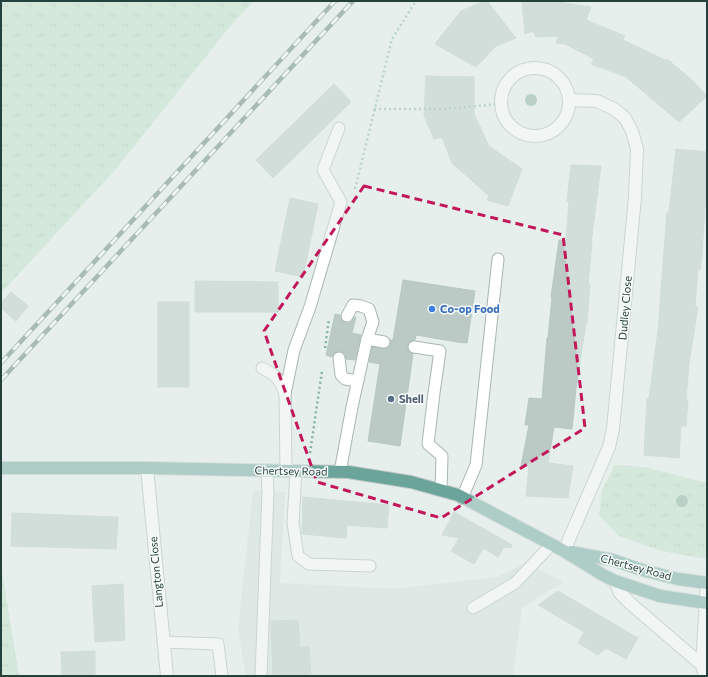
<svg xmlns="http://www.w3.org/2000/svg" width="708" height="677" font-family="Commissioner,sans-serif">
<defs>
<pattern id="grass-tufts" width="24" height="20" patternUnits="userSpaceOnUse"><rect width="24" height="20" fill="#bfdfca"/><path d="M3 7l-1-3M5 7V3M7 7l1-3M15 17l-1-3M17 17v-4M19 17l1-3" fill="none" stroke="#a4c1ae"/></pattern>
</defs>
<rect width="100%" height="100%" fill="#e6efeb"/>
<polygon fill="#d4dfdb" points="253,491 285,492 280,583 394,589 497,577 526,563 563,582 522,608 513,676 246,676 238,628"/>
<g fill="url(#grass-tufts)">
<polygon points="1,1 254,1 231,25 115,170 1,293"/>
<polygon points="615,465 644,467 707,483 707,559 661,551 619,536 599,515 602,490"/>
<polygon points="1,565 19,676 1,676"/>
</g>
<g fill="#bbcac5" stroke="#b8c8c3">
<polygon points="484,1 487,1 516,38 496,46 476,67 435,44 461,11"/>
<polygon points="522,1 552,1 591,7 586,20 625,36 623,40 665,60 667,59 692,80 707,96 679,122 626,77 591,64 594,59 565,44 556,43 558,36 536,37 533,31 525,34"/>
<polygon points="426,76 474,77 474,114 489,146 522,169 508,206 487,200 489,196 452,163 442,137 434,139 424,116"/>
<polygon points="334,84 351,102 273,178 256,160"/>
<polygon points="676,149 707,152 707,207 705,207 702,255 700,270 698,269 695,306 698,307 689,363 686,400 688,401 686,426 681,426 679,458 644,455 647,399 649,399 658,330 667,212 669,212"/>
<polygon points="571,165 601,166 591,243 592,243 588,284 590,284 587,323 586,323 576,389 572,429 554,427 548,463 573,466 568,498 526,496 529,467 521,466 529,425 525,425 529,398 542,399 547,338 548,338 552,297 551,297 559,240 566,241 569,201 567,201"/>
<polygon points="290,198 318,204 303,277 275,271"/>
<polygon points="403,280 475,291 467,343 457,342 416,335 415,340 411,341 408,343 408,350 413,354 400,446 368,441 380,364 369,362 372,347 386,349 390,346 390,340 393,340"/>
<polygon points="195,281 278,282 278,312 195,312"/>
<polygon points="11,292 28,306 16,321 1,308 1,303"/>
<rect x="158" y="302" width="31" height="85"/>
<polygon points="335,314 340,315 341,320 347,323 351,322 354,317 356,317 352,333 361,335 355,360 346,359 345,354 341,351 335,352 332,357 326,355"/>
<polygon points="303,497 389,505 387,528 347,525 346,538 302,534"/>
<polygon points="454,512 512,545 511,548 504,547 498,557 483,548 474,564 451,551 459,538 442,535"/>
<polygon points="12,513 118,517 116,549 11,546"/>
<polygon points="123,584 125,640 95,642 92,586"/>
<polygon points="558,591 638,638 626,659 606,648 598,655 578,643 584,632 538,605"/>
<polygon points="298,620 300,648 309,647 311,674 273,676 271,621"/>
<polygon points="95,651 95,676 62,676 61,652"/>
</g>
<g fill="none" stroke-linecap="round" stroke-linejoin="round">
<defs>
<g id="service">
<polyline points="347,316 353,305 361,306 369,309 373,322 367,339"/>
<polyline points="414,347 440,351 434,393 428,444 442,456 441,490"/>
<polyline points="339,358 341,375 345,379 358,381"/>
<path d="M262 368C276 375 280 379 285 394L286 471"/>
<polyline points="285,394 294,350 310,307 341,202 323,170 339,128"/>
<polyline points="296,471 293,523 298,556 309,564 370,566"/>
<polyline points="340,472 352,407 367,339 384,342"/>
<polyline points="462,498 476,465 498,259"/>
<polyline points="473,608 515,583 552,544"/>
<polyline points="163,642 218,644 222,676"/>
<polyline points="261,676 268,492 267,470"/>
</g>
<g id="minor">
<circle cx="535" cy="102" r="34"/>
<polyline points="147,468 167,676"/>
<polyline points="564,551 609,447 613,429 635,197 637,149 632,131 625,118 614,109 597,101 569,100"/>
<polyline points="615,581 620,593 631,604 702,665"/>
<polyline points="705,676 702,665 707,583"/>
</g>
<g id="primary">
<polyline points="1,468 147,468 348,472 411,482 458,495 564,551 603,575 615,581 660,596 707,603"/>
<polyline points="571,552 613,560 642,570 678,579 707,583"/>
</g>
</defs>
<use href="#service" stroke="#a8b7b3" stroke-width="13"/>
<use href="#minor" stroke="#a8b7b3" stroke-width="14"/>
<use href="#primary" stroke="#c2cac8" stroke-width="14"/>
<g stroke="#86b2a8" stroke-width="2.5" stroke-dasharray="2 3" stroke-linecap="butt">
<polyline points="374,109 442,109 501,104"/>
<polyline points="355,189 392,39 416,1"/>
<polyline points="325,348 329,319"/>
<polyline points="310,453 322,371"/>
</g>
<use href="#service" stroke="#fff" stroke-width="11"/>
<use href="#minor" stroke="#fff" stroke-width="12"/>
<use href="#primary" stroke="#6aa49a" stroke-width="12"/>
<defs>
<g id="rail">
<polyline points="1,363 335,1"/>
<polyline points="1,380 353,1"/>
</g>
</defs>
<use href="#rail" stroke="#5f7c77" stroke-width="4.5"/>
<use href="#rail" stroke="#f7fbf9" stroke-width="3" stroke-dasharray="9" stroke-linecap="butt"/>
</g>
<g fill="#81ae96">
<circle cx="531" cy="100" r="6"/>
<circle cx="682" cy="501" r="6"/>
</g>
<path d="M0 0H708V677H0ZM364 186 563 235 585 428 441 518 317 482 264 331Z" fill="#e6efeb" fill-opacity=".55" fill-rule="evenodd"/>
<path fill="none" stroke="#c2185b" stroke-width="3" stroke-dasharray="8 5" stroke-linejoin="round" d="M364 186 563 235 585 428 441 518 317 482 264 331Z"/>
<circle fill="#3f7fe0" stroke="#f7fbf9" stroke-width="1.5" cx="432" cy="309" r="4"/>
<circle fill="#5c6f8a" stroke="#f7fbf9" stroke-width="1.5" cx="391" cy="399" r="4"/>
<g text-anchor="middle" stroke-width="3" stroke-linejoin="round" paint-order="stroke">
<g font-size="11" fill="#24413c" stroke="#f7fbf9">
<text transform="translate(625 308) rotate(-85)" y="4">Dudley Close</text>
<text transform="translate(291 471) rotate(1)" y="4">Chertsey Road</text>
<text transform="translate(636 567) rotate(15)" y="4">Chertsey Road</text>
<text transform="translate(156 572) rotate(-95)" y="4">Langton Close</text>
</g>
<g font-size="11" font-weight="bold" fill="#366cbe" stroke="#f7fbf9" text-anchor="start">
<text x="440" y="313">Co-op Food</text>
</g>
<g font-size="11" font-weight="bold" fill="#4e5e75" stroke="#f7fbf9" text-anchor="start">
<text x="399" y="403">Shell</text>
</g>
</g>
<rect width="708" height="677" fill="none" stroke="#24413c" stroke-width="4"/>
</svg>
